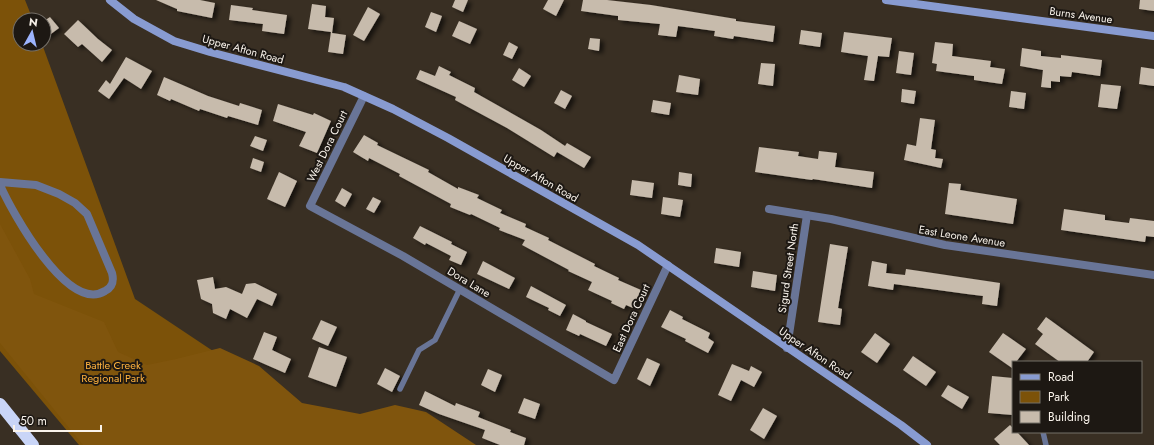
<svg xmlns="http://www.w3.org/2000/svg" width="1154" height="445" font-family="Jost,sans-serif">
<defs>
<filter id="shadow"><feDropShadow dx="4" dy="2.5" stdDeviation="2" flood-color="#0009"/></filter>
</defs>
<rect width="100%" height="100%" fill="#392f23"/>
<polygon fill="#7c5209" points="0,0 25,0 33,20 20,20 20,44 42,44 135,299 228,361 257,445 79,445 0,351"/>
<polygon fill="#80550d" points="0,224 30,279 34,294 104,322 118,352 147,365 176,359 220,348 259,366 302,403 360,414 395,405 426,412 476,445 83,445 0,343"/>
<g fill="#c7bbac" filter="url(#shadow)">
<polygon points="156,0 200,0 215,3 212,18 177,11 177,9"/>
<polygon points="455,0 468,0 463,12 452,7"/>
<polygon points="548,0 564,0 556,16 543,9"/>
<polygon points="583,0 607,0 651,5 736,19 736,21 775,26 773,42 734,36 733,39 714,36 715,31 678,26 676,37 658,35 660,24 618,20 618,16 581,11"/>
<polygon points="1140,0 1154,0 1154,11 1139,9"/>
<polygon points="312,4 326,6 325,17 334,18 332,33 346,35 343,54 328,52 331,32 308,29"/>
<polygon points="231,5 253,8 252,10 287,15 284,34 262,31 263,24 229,20"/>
<polygon points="368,7 380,14 364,41 353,35"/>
<polygon points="431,12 442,16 436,32 425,27"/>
<polygon points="50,17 59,28 44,39 44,21"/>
<polygon points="78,20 98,39 112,50 102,62 82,44 78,47 64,34"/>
<polygon points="459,21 477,29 470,44 452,36"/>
<polygon points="801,30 822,33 820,47 799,44"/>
<polygon points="844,32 892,38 889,57 878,56 874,81 864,80 868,56 841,52"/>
<polygon points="590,38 600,39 599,51 588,49"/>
<polygon points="509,42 518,47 512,59 503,55"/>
<polygon points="935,42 953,44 952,56 991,61 990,67 1005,69 1002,84 974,80 974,76 936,71 937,64 932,63"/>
<polygon points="1022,48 1041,51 1041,56 1061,58 1061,55 1102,60 1100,76 1072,72 1071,77 1060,76 1060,82 1051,81 1051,88 1041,87 1043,70 1020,66"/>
<polygon points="899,51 914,53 911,75 896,73"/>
<polygon points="126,57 152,71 141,89 124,78 109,99 98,91 106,80 110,84"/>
<polygon points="761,63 775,64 773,86 758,84"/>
<polygon points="439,66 451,72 449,75 475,88 474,92 541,130 565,146 567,143 591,157 584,168 557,152 554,157 507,128 455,100 456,97 416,79 420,70 435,76"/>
<polygon points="1141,67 1154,69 1154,86 1139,84"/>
<polygon points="519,68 531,76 524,87 512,80"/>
<polygon points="679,75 700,79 698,95 676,92"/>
<polygon points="164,77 208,96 239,106 240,103 262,110 258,125 228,116 227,118 200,109 199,111 171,99 170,101 157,95"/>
<polygon points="1101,84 1121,86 1117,109 1098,107"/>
<polygon points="902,89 916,91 914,104 901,102"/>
<polygon points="561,90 572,96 565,109 554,103"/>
<polygon points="1011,91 1026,93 1024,109 1009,107"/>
<polygon points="653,100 671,103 669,115 651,112"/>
<polygon points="278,104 313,115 314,113 331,121 317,153 299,146 306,132 273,121"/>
<polygon points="920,118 935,120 931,149 936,150 935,158 943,159 941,168 904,160 907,144 916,146"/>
<polygon points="364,135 378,143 377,145 429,170 428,172 458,189 458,187 479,195 477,198 502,210 500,213 526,224 525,227 549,238 548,240 595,264 594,266 619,278 618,280 641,290 633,308 626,305 624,309 611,303 612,301 588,290 592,282 568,271 569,270 522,245 525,240 499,230 500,228 471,214 470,215 450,207 451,204 399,176 400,174 369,158 368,161 353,152"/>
<polygon points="255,136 267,140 263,151 250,146"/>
<polygon points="759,147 799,152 798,156 818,159 819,151 837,153 835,167 874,172 872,188 813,179 812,180 755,172"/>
<polygon points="253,158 264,162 261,172 250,168"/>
<polygon points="279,172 297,181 285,207 267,199"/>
<polygon points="679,172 692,174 691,187 678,185"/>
<polygon points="632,180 654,183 652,198 630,195"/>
<polygon points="949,183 961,184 960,190 1017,199 1013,224 945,214"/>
<polygon points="342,188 352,194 345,207 335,201"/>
<polygon points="373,197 381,201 374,213 366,209"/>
<polygon points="663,197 683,200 680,217 661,214"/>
<polygon points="1064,209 1105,215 1105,220 1129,223 1130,218 1154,221 1154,237 1146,236 1145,242 1061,230"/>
<polygon points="420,226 452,242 451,244 467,252 461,265 449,260 451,256 426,243 425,245 413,238"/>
<polygon points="830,244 848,247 838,308 842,309 840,325 818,322"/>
<polygon points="716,248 741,252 739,267 714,263"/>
<polygon points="483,261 515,278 509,289 477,274"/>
<polygon points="872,261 887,264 886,273 905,275 906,269 1000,283 997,306 982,304 983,296 967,294 894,284 893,290 868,286"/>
<polygon points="753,271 777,275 775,291 751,287"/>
<polygon points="213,277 215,289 226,287 242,294 246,284 255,283 277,294 272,306 257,299 247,318 230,309 226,319 213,313 212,304 201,299 197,280"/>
<polygon points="531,286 566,305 560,316 548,310 549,308 526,297"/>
<polygon points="670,310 683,317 682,319 710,333 708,338 714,342 708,353 685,341 686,339 661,327"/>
<polygon points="573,314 586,321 586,322 612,334 606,346 580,334 579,336 566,330"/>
<polygon points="1046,317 1094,352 1087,362 1060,362 1035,344 1043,334 1037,329"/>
<polygon points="321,320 337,327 328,346 312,339"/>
<polygon points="264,332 277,337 272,350 291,359 285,373 253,359"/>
<polygon points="875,333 890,344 877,363 861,352"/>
<polygon points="1003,333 1026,349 1016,362 1013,362 1012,368 989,352"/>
<polygon points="319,347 347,357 336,387 308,377"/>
<polygon points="913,356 936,372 926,386 903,370"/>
<polygon points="647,358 660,364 650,386 637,379"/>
<polygon points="732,364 749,371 751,366 762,372 754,387 741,380 731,401 718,395"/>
<polygon points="385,368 400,376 392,392 377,384"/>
<polygon points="488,369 502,375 495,392 481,385"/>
<polygon points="992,376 1013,378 1013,415 988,413"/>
<polygon points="948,385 969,397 962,409 941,396"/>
<polygon points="425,391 455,406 456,403 480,412 478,417 511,430 510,432 526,438 524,445 500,445 482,438 485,430 439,414 419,405"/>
<polygon points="524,398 540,404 535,419 518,413"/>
<polygon points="763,408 777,416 764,439 750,430"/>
<polygon points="1010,425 1013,428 1013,432 1017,432 1029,445 1000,445 994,439"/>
</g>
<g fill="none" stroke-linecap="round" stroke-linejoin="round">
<g stroke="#697597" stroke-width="5.5">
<polyline points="400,389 419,350 435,340 460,289"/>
<polyline points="1043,432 1046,445"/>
</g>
<g stroke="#697597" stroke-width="8">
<polyline points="364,96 310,206 403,256 614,380 668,265"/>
<path d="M0 182 36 185 59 194 75 203 87 214 112 273C114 281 113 287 105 291 68 314 12 212 0 185"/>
<polyline points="769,209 831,219 945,245 1154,275"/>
<polyline points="787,348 807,215"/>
</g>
<g stroke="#889bd1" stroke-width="8">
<polyline points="110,0 134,19 174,41 210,52 344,87 393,109 448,138 638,245 901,425 927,445"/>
<polyline points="886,0 1154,36"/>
</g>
<polyline stroke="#c9d5f7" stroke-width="12" points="0,404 33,445"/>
</g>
<g text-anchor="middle" stroke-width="4" stroke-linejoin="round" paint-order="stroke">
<g font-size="11" fill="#f9f3eb" stroke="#1d1813">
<text transform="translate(1081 15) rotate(8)" y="4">Burns Avenue</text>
<text transform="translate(243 49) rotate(15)" y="4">Upper Afton Road</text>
<text transform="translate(327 146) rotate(-64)" y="4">West Dora Court</text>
<text transform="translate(541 178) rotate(30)" y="4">Upper Afton Road</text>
<text transform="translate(962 236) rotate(9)" y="4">East Leone Avenue</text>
<text transform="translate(788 268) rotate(-82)" y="4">Sigurd Street North</text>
<text transform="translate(469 282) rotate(31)" y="4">Dora Lane</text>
<text transform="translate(631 318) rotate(-65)" y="4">East Dora Court</text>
<text transform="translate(815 353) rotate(34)" y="4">Upper Afton Road</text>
</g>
<g font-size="11" fill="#fdb13e" stroke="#1d1813">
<text x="113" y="369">Battle Creek<tspan x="113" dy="13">Regional Park</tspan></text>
</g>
</g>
<rect x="1012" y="361" width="130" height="72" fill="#1d1813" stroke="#757069"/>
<rect x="1020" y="374" width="20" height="6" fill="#889bd1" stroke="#757069"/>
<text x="1048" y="381" font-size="12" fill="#f9f3eb">Road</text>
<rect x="1020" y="391" width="20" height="12" fill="#7c5209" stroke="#757069"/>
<text x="1048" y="401" font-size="12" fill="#f9f3eb">Park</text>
<rect x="1020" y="411" width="20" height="12" fill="#c7bbac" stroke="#757069"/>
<text x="1048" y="421" font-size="12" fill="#f9f3eb">Building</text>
<g transform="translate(32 32) rotate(8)"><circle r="19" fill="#1d1813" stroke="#757069"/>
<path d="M0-3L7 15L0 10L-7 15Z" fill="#9cb4fd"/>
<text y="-6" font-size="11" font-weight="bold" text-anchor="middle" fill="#f9f3eb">N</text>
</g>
<path d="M14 425v6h87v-6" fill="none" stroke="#f9f3eb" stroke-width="2"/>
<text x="20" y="425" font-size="12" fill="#f9f3eb" stroke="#1d1813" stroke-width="3" paint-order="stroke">50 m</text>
</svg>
